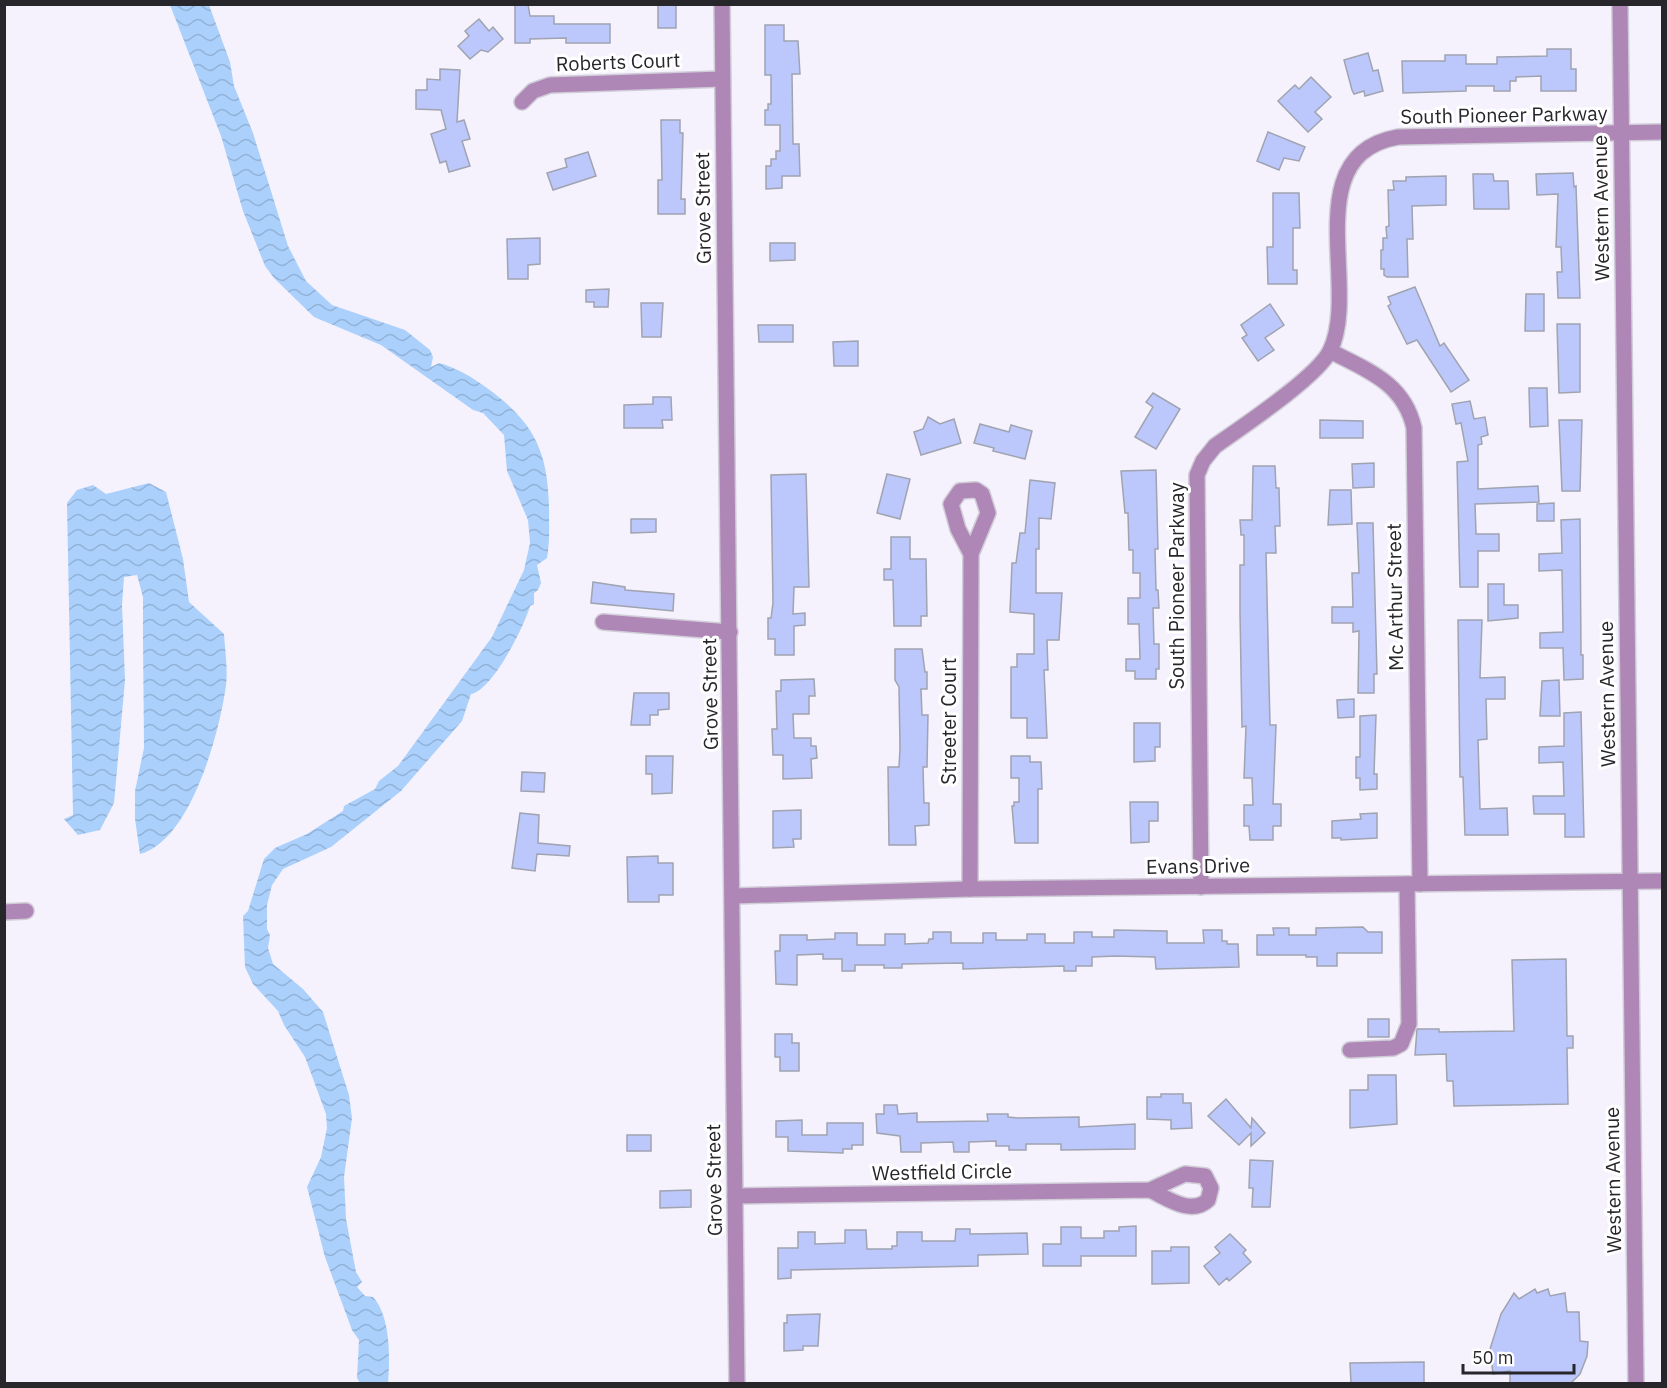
<svg xmlns="http://www.w3.org/2000/svg" width="1667" height="1388" font-family="'IBM Plex Sans',sans-serif">
<defs>
<pattern id="water-waves" width="16" height="10" patternUnits="userSpaceOnUse" patternTransform="scale(1.5)"><rect width="16" height="10" fill="#aad0fb"/><path d="M0 5q4-4 8 0t8 0" fill="none" stroke="#92b2d7"/></pattern>
</defs>
<rect width="100%" height="100%" fill="#f5f2fe"/>
<g fill="url(#water-waves)">
<path d="M170 5H209L230 62 234 86 253 133 288 246 306 281 332 305 405 330 430 350 433 357 431 367 439 363C457 368 472 377 487 388 534 422 548 451 549 508 549 525 550 542 547 558L537 565 541 583 538 590 534 593V604L530 606C524 627 492 691 471 694L462 721 401 791 331 847 283 869 272 885 267 905V929L270 935 268 948 273 964 303 989 323 1012 349 1095 352 1118 344 1177 346 1219 356 1272 362 1282 357 1287 365 1296 373 1297C391 1317 390 1358 388 1383H360L357 1378 359 1340 352 1330 325 1257 307 1187 321 1157 327 1128 326 1114 305 1057 284 1025 278 1011 253 984 245 967 243 916 248 911 264 859 275 848 307 834 343 811 344 806 375 789 379 781 398 766 492 637 524 570 530 543 528 520 507 471 504 435 483 413 473 410 381 345 314 317 274 278 265 266 243 211 221 136Z"/>
<path d="M149 483 166 492 183 559 189 602 224 634C225 651 228 669 226 685 220 731 191 841 140 854L135 819V791L144 748 143 638V597L137 575 124 577 122 605 125 680 119 747 114 803 100 830 78 835 64 819 73 815 67 503 77 490 93 485 106 494Z"/>
</g>
<g fill="#bcc8fb" stroke="#a0a3b0" stroke-width="1.5">
<polygon points="515,4 528,4 530,16 554,16 554,24 610,24 610,43 566,43 566,38 530,39 530,43 515,43"/>
<rect x="658" y="4" width="18" height="24"/>
<polygon points="479,19 489,31 493,27 503,39 488,52 481,50 470,59 458,46 469,36 465,31"/>
<polygon points="765,25 784,25 784,41 798,41 800,74 792,74 793,144 799,144 800,176 782,176 782,188 766,189 766,166 771,166 771,159 776,159 776,151 780,151 780,125 765,125 765,110 768,110 768,104 771,104 771,75 765,75"/>
<polygon points="1547,49 1571,49 1571,69 1576,69 1576,91 1541,91 1541,76 1516,77 1516,81 1510,81 1510,91 1494,91 1494,86 1466,86 1466,91 1403,93 1402,61 1445,61 1445,55 1466,55 1466,64 1497,64 1497,57 1547,56"/>
<polygon points="1368,53 1373,71 1378,70 1383,91 1365,96 1364,91 1354,94 1352,90 1344,60"/>
<polygon points="440,69 460,70 457,122 464,120 470,139 462,141 470,166 449,172 446,161 440,163 431,134 446,129 441,110 416,109 416,90 427,90 427,79 440,80"/>
<polygon points="1311,77 1331,97 1315,112 1322,119 1308,132 1278,101 1295,85 1299,89"/>
<polygon points="661,120 680,120 680,133 683,133 681,199 685,199 685,214 658,214 658,180 662,180"/>
<polygon points="1268,132 1305,147 1299,161 1284,158 1279,170 1257,161"/>
<polygon points="588,152 596,176 553,190 547,173 567,167 565,159"/>
<polygon points="1573,173 1574,187 1576,186 1580,298 1558,298 1557,272 1562,272 1561,247 1556,247 1558,194 1537,195 1536,174"/>
<polygon points="1473,174 1493,174 1494,181 1508,181 1509,209 1474,209"/>
<polygon points="1446,176 1446,205 1412,206 1413,239 1407,239 1408,277 1387,277 1384,275 1384,269 1381,269 1381,250 1383,250 1383,238 1387,238 1386,227 1389,226 1388,190 1394,190 1393,181 1406,181 1406,177"/>
<polygon points="1273,193 1299,193 1300,228 1293,228 1293,270 1297,270 1297,284 1268,284 1267,247 1273,247"/>
<polygon points="540,238 540,264 528,265 528,279 508,279 507,239"/>
<polygon points="770,243 795,243 795,260 770,261"/>
<polygon points="1415,287 1440,346 1444,343 1469,380 1451,392 1417,340 1407,344 1388,306 1391,304 1388,297"/>
<polygon points="609,289 608,307 594,307 594,302 586,302 586,290"/>
<polygon points="1526,294 1544,294 1544,331 1525,331"/>
<polygon points="641,303 663,303 661,337 642,337"/>
<polygon points="1270,304 1284,325 1265,338 1274,350 1258,361 1242,338 1247,335 1241,325"/>
<polygon points="1557,324 1580,324 1580,392 1559,393"/>
<polygon points="758,325 793,325 793,342 759,342"/>
<polygon points="858,341 858,366 834,366 833,342"/>
<polygon points="1529,388 1547,388 1548,426 1530,427"/>
<polygon points="1153,393 1180,409 1156,449 1135,437 1153,407 1146,402"/>
<polygon points="653,397 671,397 672,420 662,420 663,428 624,428 624,405 653,404"/>
<polygon points="1470,401 1474,419 1485,417 1488,435 1481,437 1482,444 1478,445 1478,489 1538,486 1539,502 1475,504 1476,534 1499,534 1499,551 1478,551 1478,587 1460,587 1457,462 1468,461 1461,423 1456,424 1452,404"/>
<polygon points="928,417 940,424 954,419 961,443 921,455 914,432 923,429"/>
<polygon points="1320,420 1363,421 1363,438 1320,438"/>
<polygon points="1559,420 1582,420 1580,491 1562,491"/>
<polygon points="980,424 1009,432 1011,425 1032,431 1025,459 993,451 994,448 974,443"/>
<polygon points="1374,463 1374,487 1353,488 1352,464"/>
<polygon points="1253,466 1275,466 1276,488 1279,488 1280,526 1275,526 1276,553 1266,553 1270,725 1276,725 1273,804 1281,804 1281,826 1273,826 1273,840 1250,840 1249,826 1244,826 1244,805 1253,805 1252,778 1244,778 1246,726 1242,727 1240,613 1240,565 1244,565 1244,535 1241,535 1240,520 1252,520"/>
<polygon points="1156,470 1158,549 1155,549 1156,590 1158,590 1159,608 1153,608 1154,644 1159,644 1159,669 1156,669 1156,679 1135,679 1135,671 1126,671 1126,659 1140,659 1139,624 1128,624 1128,598 1140,598 1140,573 1133,573 1133,550 1129,550 1128,513 1125,513 1121,471"/>
<polygon points="806,474 809,587 794,587 793,614 805,613 805,625 794,626 794,655 775,655 775,639 768,639 768,618 771,618 773,603 771,475"/>
<polygon points="887,474 910,479 900,519 877,513"/>
<polygon points="1030,480 1055,483 1051,519 1039,518 1039,549 1036,549 1036,593 1062,593 1059,640 1047,640 1048,670 1044,670 1047,738 1027,738 1027,718 1011,718 1011,667 1017,667 1017,654 1034,654 1034,614 1010,612 1012,563 1016,563 1020,533 1025,533"/>
<polygon points="1330,490 1351,490 1352,524 1328,525"/>
<polygon points="1554,503 1554,521 1537,521 1537,504"/>
<polygon points="631,519 656,519 656,532 631,533"/>
<polygon points="1580,519 1581,655 1583,655 1583,679 1564,680 1563,648 1540,648 1540,633 1563,632 1562,570 1539,571 1539,554 1562,553 1561,520"/>
<polygon points="1357,523 1373,523 1377,674 1374,674 1374,693 1358,693 1359,631 1353,632 1353,623 1332,623 1332,607 1353,607 1352,573 1359,573"/>
<polygon points="891,537 910,537 910,559 926,559 927,616 921,616 921,626 894,626 893,580 884,580 884,569 891,569"/>
<polygon points="593,582 625,587 625,590 674,594 673,611 591,603"/>
<polygon points="1488,584 1504,584 1504,605 1518,605 1518,618 1488,621"/>
<polygon points="1458,620 1482,620 1480,678 1505,677 1505,699 1486,699 1487,739 1478,740 1480,809 1507,808 1508,835 1465,835 1463,777 1460,777"/>
<polygon points="895,649 922,649 925,672 927,672 927,689 921,689 922,715 928,715 927,767 923,767 924,803 929,803 929,825 915,826 916,845 889,845 888,767 899,767 900,748 899,687 895,680"/>
<polygon points="814,679 815,696 809,696 809,714 793,714 794,738 811,738 811,746 816,746 817,758 811,759 812,778 783,779 783,755 773,755 772,729 777,729 776,691 781,691 781,680"/>
<polygon points="1559,680 1560,716 1540,716 1542,681"/>
<polygon points="634,693 669,693 669,709 658,710 658,715 650,715 650,725 631,725"/>
<polygon points="1354,699 1354,717 1338,718 1337,700"/>
<polygon points="1581,712 1584,837 1565,837 1565,814 1534,814 1533,796 1564,796 1563,762 1539,763 1539,747 1564,746 1564,713"/>
<polygon points="1376,715 1374,774 1377,774 1377,789 1360,790 1360,778 1356,778 1356,757 1360,757 1360,716"/>
<polygon points="1134,723 1160,723 1160,747 1155,747 1155,761 1134,762"/>
<polygon points="646,756 673,756 672,793 652,794 652,774 646,774"/>
<polygon points="1011,756 1030,756 1030,762 1041,762 1042,789 1038,789 1038,843 1015,843 1012,806 1014,806 1014,802 1019,802 1019,778 1011,778"/>
<polygon points="522,772 545,773 544,792 521,791"/>
<polygon points="1130,802 1158,802 1158,821 1149,821 1149,842 1131,843"/>
<polygon points="801,810 801,839 793,839 794,847 773,848 773,811"/>
<polygon points="520,813 539,815 538,843 570,846 569,856 537,854 535,871 512,868"/>
<polygon points="1377,813 1377,838 1341,840 1341,838 1332,838 1332,821 1361,819 1360,814"/>
<polygon points="658,856 658,863 673,863 673,895 659,895 659,902 628,902 627,857"/>
<polygon points="1363,927 1368,932 1382,932 1382,953 1337,953 1337,966 1317,966 1317,957 1306,957 1306,955 1257,955 1257,935 1274,935 1273,928 1289,928 1289,935 1316,935 1316,928"/>
<polygon points="1114,930 1167,931 1167,943 1204,943 1203,930 1222,930 1222,941 1227,941 1227,944 1238,944 1239,967 1156,969 1155,957 1115,956 1092,957 1092,966 1076,966 1076,971 1064,971 1064,966 963,969 963,963 902,964 902,968 884,968 884,965 855,965 855,971 842,971 842,959 823,959 823,954 797,955 797,985 776,984 775,951 780,951 780,935 807,935 807,940 835,939 835,933 857,933 857,945 885,945 885,934 905,934 905,944 928,943 929,939 933,939 933,932 951,932 951,943 983,943 983,933 996,933 996,940 1027,940 1027,934 1045,934 1045,943 1074,943 1074,932 1092,932 1092,937 1114,937"/>
<polygon points="1566,959 1567,1036 1573,1036 1573,1048 1567,1048 1568,1104 1454,1106 1453,1081 1447,1081 1446,1054 1415,1055 1417,1029 1439,1029 1439,1032 1514,1031 1512,960"/>
<rect x="1368" y="1019" width="21" height="18"/>
<polygon points="775,1034 792,1034 792,1043 799,1043 799,1071 780,1071 780,1057 775,1057"/>
<polygon points="1368,1075 1396,1075 1397,1124 1350,1128 1350,1090 1368,1090"/>
<polygon points="1161,1094 1183,1094 1183,1103 1191,1103 1192,1128 1171,1129 1171,1120 1147,1119 1147,1097 1161,1097"/>
<polygon points="1226,1099 1251,1128 1252,1118 1265,1133 1251,1146 1251,1133 1239,1145 1208,1116"/>
<polygon points="884,1105 897,1105 898,1114 917,1113 917,1122 988,1121 987,1114 1008,1114 1008,1117 1018,1118 1079,1117 1079,1127 1135,1124 1135,1149 1061,1150 1061,1144 1026,1144 1026,1150 1009,1150 1009,1146 996,1146 996,1141 969,1142 969,1152 954,1152 953,1142 921,1143 921,1152 901,1152 900,1136 877,1133 876,1114 884,1114"/>
<polygon points="802,1120 802,1135 827,1135 827,1123 863,1123 863,1145 852,1145 852,1149 843,1149 843,1153 788,1151 788,1137 776,1137 776,1121"/>
<rect x="627" y="1135" width="24" height="16"/>
<polygon points="1250,1160 1273,1161 1270,1207 1252,1207 1253,1188 1249,1188"/>
<polygon points="691,1190 691,1207 660,1208 660,1191"/>
<polygon points="1136,1226 1136,1256 1081,1256 1081,1266 1043,1266 1043,1244 1061,1244 1061,1227 1081,1227 1081,1238 1104,1238 1104,1231 1119,1231 1119,1227"/>
<polygon points="956,1229 970,1229 970,1234 1027,1233 1028,1254 978,1255 978,1266 791,1270 791,1278 778,1279 778,1248 798,1248 798,1232 815,1232 815,1244 845,1243 845,1230 866,1230 867,1249 892,1249 892,1246 897,1246 897,1232 922,1232 922,1241 955,1241"/>
<polygon points="1230,1234 1246,1250 1243,1253 1251,1262 1229,1281 1227,1278 1219,1285 1204,1266 1220,1253 1215,1247"/>
<polygon points="1171,1247 1189,1247 1189,1283 1152,1284 1152,1251 1171,1251"/>
<polygon points="1535,1289 1537,1293 1548,1289 1550,1296 1565,1293 1567,1312 1579,1312 1580,1341 1588,1342 1587,1356 1580,1374 1571,1383 1510,1383 1510,1371 1493,1374 1490,1349 1501,1314 1514,1293 1519,1299"/>
<polygon points="820,1314 818,1346 803,1346 803,1350 784,1351 784,1323 787,1323 787,1315"/>
<polygon points="1424,1362 1424,1383 1351,1383 1350,1363"/>
</g>
<g fill="none" stroke-linecap="round" stroke-linejoin="round">
<defs>
<g id="minor">
<polyline points="722,4 737,1384"/>
<polyline points="1620,4 1636,1384"/>
<polyline points="522,102 533,91 550,85 722,79"/>
<path d="M1330 351C1367 370 1404 383 1414 428L1420 884"/>
<polyline points="603,622 730,632"/>
<path d="M1201 887 1197 475 1203 461 1215 446C1242 427 1317 377 1330 351 1361 288 1296 155 1398 137L1662 132"/>
<polyline points="970,889 971,554 988,513 982,494 976,490 960,491 951,504 958,529 971,554"/>
<polyline points="734,896 970,889 1662,881"/>
<polyline points="4,912 26,911"/>
<polyline points="1350,1050 1393,1048 1401,1044 1409,1024 1407,884"/>
<path d="M735 1196 1150 1190C1167 1198 1191 1216 1208 1200L1211 1188 1205 1176 1185 1174 1150 1190"/>
</g>
</defs>
<use href="#minor" stroke="#d0cdd8" stroke-width="18"/>
<use href="#minor" stroke="#af87b6" stroke-width="15"/>
</g>
<g text-anchor="middle" stroke-width="6" stroke-linejoin="round" paint-order="stroke">
<g font-size="20" fill="#27262b" stroke="#fff">
<text transform="translate(618 62) rotate(-2)" y="7">Roberts Court</text>
<text transform="translate(1504 115) rotate(-1)" y="7">South Pioneer Parkway</text>
<text transform="translate(703 208) rotate(-91)" y="7">Grove Street</text>
<text transform="translate(1601 208) rotate(-91)" y="7">Western Avenue</text>
<text transform="translate(1177 586) rotate(-90)" y="7">South Pioneer Parkway</text>
<text transform="translate(1395 597) rotate(-91)" y="7">Mc Arthur Street</text>
<text transform="translate(710 694) rotate(-91)" y="7">Grove Street</text>
<text transform="translate(1607 694) rotate(-91)" y="7">Western Avenue</text>
<text transform="translate(949 721) rotate(-90)" y="7">Streeter Court</text>
<text transform="translate(1198 866) rotate(-1)" y="7">Evans Drive</text>
<text transform="translate(942 1172) rotate(-1)" y="7">Westfield Circle</text>
<text transform="translate(714 1180) rotate(-91)" y="7">Grove Street</text>
<text transform="translate(1613 1180) rotate(-91)" y="7">Western Avenue</text>
</g>
</g>
<rect width="1667" height="1388" fill="none" stroke="#27262b" stroke-width="12"/>
<path d="M1463 1364v9h111v-9" fill="none" stroke="#27262b" stroke-width="3"/>
<text x="1472" y="1364" font-size="18" fill="#27262b" stroke="#ffffff" stroke-width="4.5" paint-order="stroke">50 m</text>
</svg>
